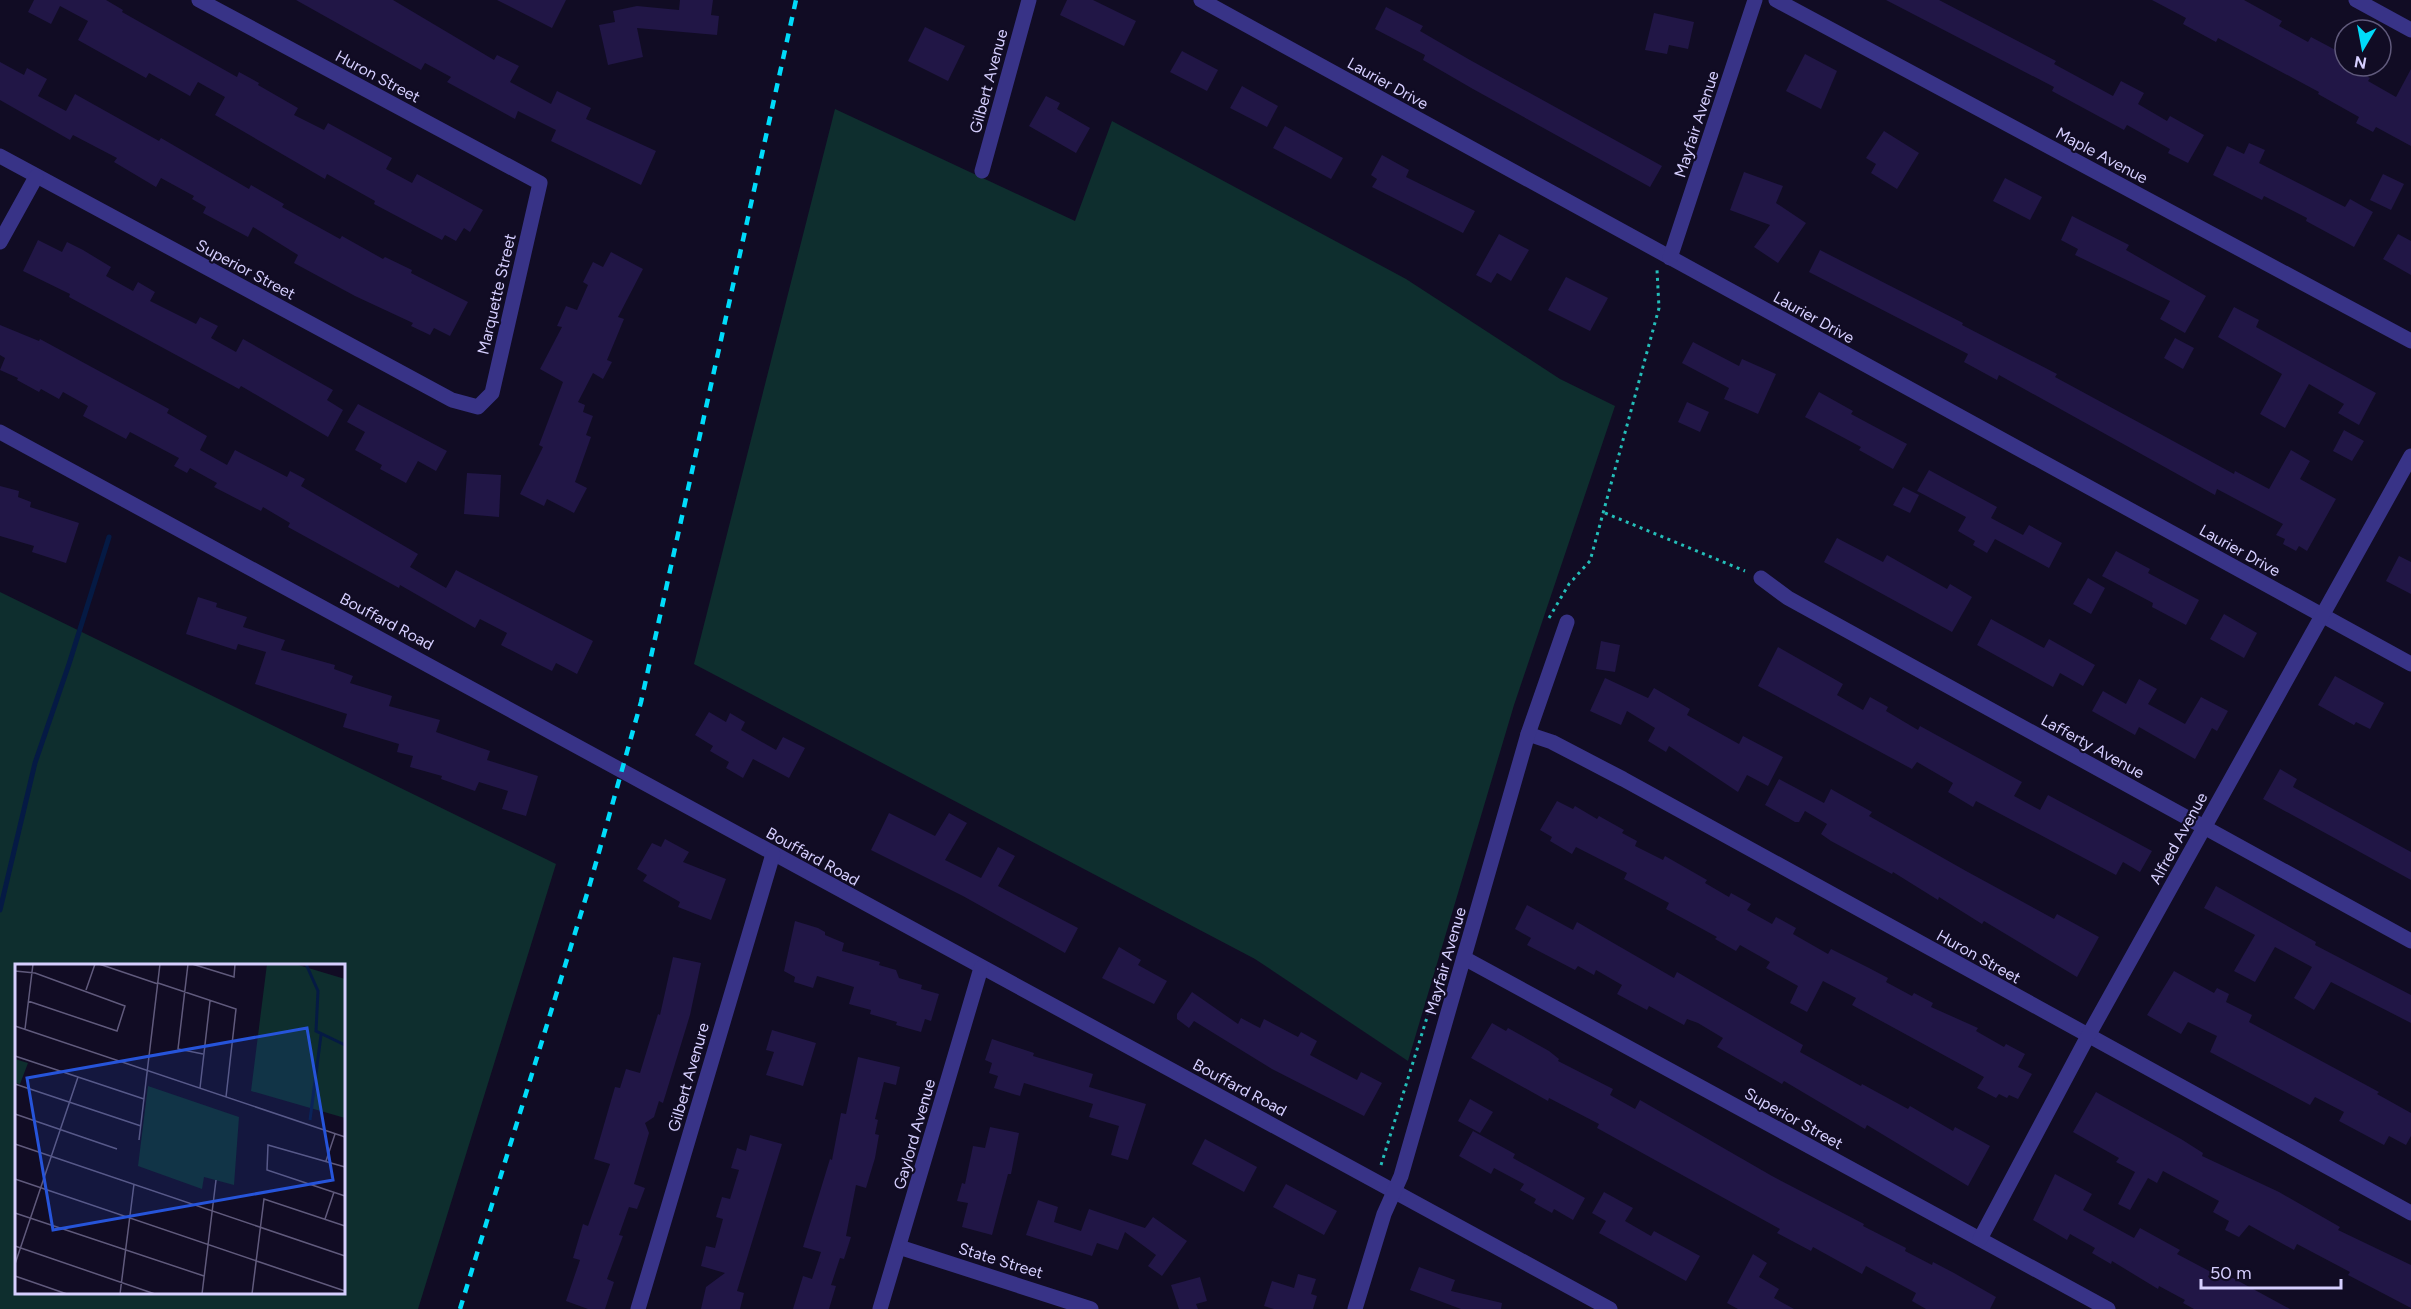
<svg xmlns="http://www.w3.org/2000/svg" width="2411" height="1309" font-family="Figtree,sans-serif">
<rect width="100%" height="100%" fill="#110c24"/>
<g fill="#0e2e2e" fill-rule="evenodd">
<polygon points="835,109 1075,221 1112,121 1406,279 1560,379 1615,406 1514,705 1408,1061 1255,959 694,664"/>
<path d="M0 592 556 864 418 1309H0ZM16 966H344V1292H16Z"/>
</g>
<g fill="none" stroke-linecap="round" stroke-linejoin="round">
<polyline stroke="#051a44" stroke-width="5" points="0,910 35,763 69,664 109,537"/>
</g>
<g fill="#211646">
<polygon points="34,0 106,0 123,10 122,12 237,77 239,72 259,83 258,85 298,108 294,115 324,130 328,123 392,158 386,169 412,183 417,174 483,210 470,232 464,228 456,241 445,235 442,240 374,204 375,201 327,174 325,179 215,115 225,97 198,82 190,96 149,73 146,78 78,40 88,21 60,6 51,24 28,12"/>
<polygon points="296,0 393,0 494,60 497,55 519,66 510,82 551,104 557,91 591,108 586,119 656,151 641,185 551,141 556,130 518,111 515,119 447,82 451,77 425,63 421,70"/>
<polygon points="497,0 566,0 552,28"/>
<polygon points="680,0 713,0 711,15 719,16 717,35 637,28 643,57 608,65 599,25 615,22 613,11 637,6 679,10"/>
<polygon points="1067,0 1093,0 1136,21 1124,46 1060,15"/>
<polygon points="1886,0 1939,0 2056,61 2054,64 2113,96 2121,81 2144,93 2138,104 2167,121 2170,116 2204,135 2188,163 2168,153 2170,149 2127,125 2124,130 2052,91 2054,87"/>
<polygon points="2152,0 2244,0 2282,21 2279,26 2308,42 2311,37 2345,55 2345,66 2353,66 2361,70 2360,73 2370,78 2368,81 2396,97 2411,69 2411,146 2376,127 2373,132 2356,123 2359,117 2318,94 2319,92 2218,38 2216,42 2183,24 2186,18"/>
<polygon points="1386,7 1423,26 1420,31 1470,60 1662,166 1650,187 1473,89 1423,60 1425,55 1375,29"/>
<polygon points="1654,13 1694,22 1688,49 1669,45 1667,54 1645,50"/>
<polygon points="925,27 965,46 948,81 908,61"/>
<polygon points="1182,51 1218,70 1207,91 1170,72"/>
<polygon points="1805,54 1837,71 1821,109 1786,91"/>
<polygon points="0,62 24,75 27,68 47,79 38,96 66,111 75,94 159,141 161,138 249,189 251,185 284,204 282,207 340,239 342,236 383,259 385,257 412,270 411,273 468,302 450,336 434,328 430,335 411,326 413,323 355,296 294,263 298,255 253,227 248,237 203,213 206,207 192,199 194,196 161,178 156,187 114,162 117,158 73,135 70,140 0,100"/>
<polygon points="1242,86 1278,106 1267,127 1230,108"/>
<polygon points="1046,96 1060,103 1057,109 1090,128 1076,153 1029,126"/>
<polygon points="1285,126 1343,158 1331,179 1273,148"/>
<polygon points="1884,131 1919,153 1897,189 1871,173 1876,164 1866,158"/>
<polygon points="2249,143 2265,150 2259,163 2345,207 2350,199 2373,212 2354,247 2306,221 2307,218 2264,196 2262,200 2213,175 2227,146 2244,154"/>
<polygon points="1382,155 1409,170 1406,177 1475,211 1463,233 1372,187 1377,179 1371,175"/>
<polygon points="1744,172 1783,186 1776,203 1806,223 1778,263 1754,247 1770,225 1730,210"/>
<polygon points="2383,174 2404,184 2391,210 2370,200"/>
<polygon points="2005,178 2042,197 2030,220 1993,201"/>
<polygon points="2072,216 2129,245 2126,250 2206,296 2185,333 2160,319 2170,301 2075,255 2078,249 2061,240"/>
<polygon points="1499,234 1529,250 1511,281 1497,273 1491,283 1476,275"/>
<polygon points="2398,234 2411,241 2411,275 2383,259"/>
<polygon points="38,240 62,252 67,242 83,250 111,267 106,276 133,291 138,282 155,292 150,301 196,324 200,317 218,326 211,338 236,352 243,339 333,390 327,400 343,410 328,437 241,386 239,389 69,297 70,294 23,271"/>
<polygon points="1820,250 1963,323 1962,325 2057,374 2055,377 2234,474 2235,471 2269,489 2291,450 2310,461 2300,479 2336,499 2307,551 2299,546 2296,551 2283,544 2285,539 2276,535 2283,524 2217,489 2215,495 1999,375 1997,380 1964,362 1968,354 1809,272"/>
<polygon points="611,252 643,269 618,317 624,319 607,360 612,362 603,379 593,373 578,402 585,405 583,412 593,416 586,435 591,437 575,482 587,488 574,513 547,499 544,506 520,494 543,447 539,445 563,382 540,369 562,327 557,326 566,306 577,310 588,285 583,282 593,262 603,267"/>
<polygon points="1566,277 1608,298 1590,331 1548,310"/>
<polygon points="2234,307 2259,320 2256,327 2376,393 2359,425 2338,413 2344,404 2309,384 2285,428 2260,414 2282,374 2218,337"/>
<polygon points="0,325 39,341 40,339 169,409 167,413 207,436 200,450 227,465 235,450 287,477 290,471 305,479 301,486 418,554 410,567 446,588 456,570 593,641 577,674 556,663 552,671 534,662 501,645 507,633 480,619 475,628 400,585 399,588 288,527 290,523 263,507 261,511 214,487 217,483 190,468 187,473 174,466 179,458 130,432 126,439 83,416 88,406 63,392 59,399 41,389 39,392 17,380 18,378 0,370 5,358 0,355"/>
<polygon points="2175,338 2194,348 2183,369 2164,358"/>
<polygon points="1693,342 1739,366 1742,359 1776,374 1758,414 1724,399 1729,388 1682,363"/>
<polygon points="1819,392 1853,411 1851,414 1907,444 1893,469 1859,450 1861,447 1805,417"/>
<polygon points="1687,402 1709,412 1700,432 1678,422"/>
<polygon points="358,404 447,451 436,471 418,461 406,483 380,469 382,465 355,450 365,432 347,422"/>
<polygon points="2344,430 2364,441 2352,461 2333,451"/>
<polygon points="1929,470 1997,507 1991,518 2023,535 2029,525 2062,543 2049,568 1995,539 1987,553 1973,545 1975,541 1958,531 1966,517 1917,491"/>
<polygon points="467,473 501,475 499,517 464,514"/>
<polygon points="0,486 19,491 18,497 31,502 30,507 79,523 66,563 32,552 34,546 0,536"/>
<polygon points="1903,487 1919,495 1910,513 1893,505"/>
<polygon points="1837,538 1883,562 1887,555 1947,589 1950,584 1972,597 1952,632 1824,562"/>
<polygon points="2116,551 2150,569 2148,573 2199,600 2186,625 2152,607 2153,603 2102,576"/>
<polygon points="2399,556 2411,562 2411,594 2386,581"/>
<polygon points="2088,578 2105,588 2091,614 2073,604"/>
<polygon points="198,597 217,603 216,607 247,617 243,627 285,640 281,650 335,665 334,669 353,676 350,683 392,696 389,706 440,720 436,732 490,751 487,760 538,776 526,816 502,809 508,791 479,782 475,791 441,779 442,776 410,767 413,756 397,752 399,744 343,727 347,714 255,684 266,652 238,644 236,650 186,634"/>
<polygon points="2224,614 2257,633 2244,658 2210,639"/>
<polygon points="1991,619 2044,648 2049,639 2095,665 2083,686 2060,673 2053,687 1977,645"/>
<polygon points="1601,641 1620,645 1615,672 1596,669"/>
<polygon points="1778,647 1843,684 1837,695 1863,710 1870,697 1888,707 1886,711 1918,730 1920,726 2022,782 2014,796 2040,810 2048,795 2152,851 2140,872 2123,862 2116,875 1976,801 1973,807 1948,792 1953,783 1917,762 1912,769 1758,686"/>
<polygon points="2335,676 2384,703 2370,729 2356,722 2354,725 2318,705"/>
<polygon points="1605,678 1648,698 1654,688 1690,709 1687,715 1739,744 1743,736 1783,757 1768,786 1747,775 1738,792 1669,746 1666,752 1648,741 1655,728 1627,711 1621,725 1590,711"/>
<polygon points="2139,679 2157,689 2148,704 2185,724 2201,697 2228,711 2217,731 2212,728 2195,759 2139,727 2135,735 2092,711 2103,691 2126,704"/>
<polygon points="709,712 726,722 730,713 745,722 741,730 776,750 783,737 805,748 789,778 753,759 743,778 726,768 729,762 710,751 713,746 695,735"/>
<polygon points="2280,769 2297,779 2293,787 2411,852 2411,880 2263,799"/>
<polygon points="1779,779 1824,803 1831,789 1872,812 1869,816 1966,871 2054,919 2057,914 2099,937 2077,977 1984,921 1982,924 1939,897 1938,900 1893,872 1892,874 1831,841 1821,834 1827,824 1805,811 1799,822 1795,822 1765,805"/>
<polygon points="1557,801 1573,809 1575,806 1597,819 1599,816 1624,830 1622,833 1637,841 1635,846 1663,860 1665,856 1707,880 1705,883 1729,897 1731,893 1751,904 1747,910 1772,924 1776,917 1796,928 1793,934 1828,954 1831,949 1869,968 1888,978 1886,982 1912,996 1914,993 1933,1003 1931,1007 1978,1028 1976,1031 2004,1047 2006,1044 2025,1054 2018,1067 2032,1074 2018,1099 2009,1095 2007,1098 1999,1094 1996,1098 1977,1088 1984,1077 1852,1005 1856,998 1823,981 1807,1012 1790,1003 1798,986 1766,968 1770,962 1740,945 1736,951 1715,939 1717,937 1666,909 1669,903 1624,879 1627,873 1576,847 1572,854 1550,841 1552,837 1540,830"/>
<polygon points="889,813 935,836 949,813 967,823 945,860 981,878 998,847 1015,856 998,886 1078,928 1065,953 963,896 871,850"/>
<polygon points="665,839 689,852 683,862 726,879 711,920 678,907 680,902 643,881 647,875 637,869 652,843 661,847"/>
<polygon points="2216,886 2316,942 2315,945 2411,995 2411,1023 2331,982 2314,1010 2294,998 2312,967 2275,947 2255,982 2234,971 2255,935 2204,908"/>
<polygon points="1527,905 1573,930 1577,922 1674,978 1677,972 1803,1045 1800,1052 1861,1086 1862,1084 1908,1109 1910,1106 1953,1131 1955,1127 1990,1146 1968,1186 1867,1125 1865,1129 1784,1081 1782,1084 1717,1047 1723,1038 1698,1023 1687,1019 1684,1025 1649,1006 1647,1010 1617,994 1622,985 1596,970 1594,975 1578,966 1575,970 1527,945 1531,938 1515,929"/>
<polygon points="795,921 818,928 825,932 825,935 844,943 842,951 880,962 879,965 896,970 899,978 922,985 921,989 939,994 931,1021 925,1019 921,1032 896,1025 897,1022 870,1014 871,1010 849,1004 854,987 817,976 813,988 794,982 795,977 784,971"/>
<polygon points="1119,947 1141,960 1138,965 1167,981 1154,1004 1102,978"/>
<polygon points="673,957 701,963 690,1015 663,1103 659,1101 654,1117 645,1123 649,1133 634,1184 645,1188 637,1209 629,1207 619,1235 623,1236 607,1279 614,1282 605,1309 588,1309 566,1301 580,1260 573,1258 583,1224 588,1226 610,1164 594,1159 615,1087 620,1088 626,1069 640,1073 658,1014 660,1015"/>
<polygon points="2174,971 2214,993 2217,988 2229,994 2226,1002 2252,1015 2249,1022 2379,1092 2377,1094 2411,1113 2411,1136 2406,1145 2389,1136 2384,1145 2339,1121 2344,1112 2315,1097 2310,1105 2210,1052 2217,1036 2188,1022 2181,1034 2147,1015"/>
<polygon points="1192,992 1238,1024 1241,1018 1260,1028 1264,1019 1298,1037 1301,1032 1317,1041 1310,1055 1357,1080 1361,1072 1382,1083 1364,1116 1272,1069 1194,1021 1189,1028 1177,1019 1177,1014"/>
<polygon points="1492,1023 1506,1031 1508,1028 1549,1051 1559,1059 1558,1061 1613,1089 1610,1095 1635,1109 1640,1100 1772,1176 1864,1224 1863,1226 1906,1248 1905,1251 1932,1265 1933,1262 1954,1273 1996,1297 1990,1309 1926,1309 1912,1301 1916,1293 1866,1266 1862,1274 1813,1247 1811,1251 1777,1233 1780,1229 1597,1128 1599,1124 1549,1098 1548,1101 1471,1058"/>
<polygon points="772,1030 816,1043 803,1086 766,1075 774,1052 766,1050"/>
<polygon points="992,1039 1034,1053 1033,1056 1093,1074 1089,1087 1146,1104 1128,1160 1111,1155 1119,1126 1089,1117 1093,1104 1024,1083 1020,1096 994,1088 998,1076 989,1073 992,1063 985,1060"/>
<polygon points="858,1057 900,1067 896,1085 884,1082 875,1119 878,1120 875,1134 879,1135 875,1158 866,1188 856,1185 846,1236 851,1237 844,1259 840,1258 831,1285 836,1286 829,1309 793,1309 803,1276 812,1279 821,1252 803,1247 830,1159 832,1160 841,1113 846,1114"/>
<polygon points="2096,1092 2181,1139 2203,1153 2202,1156 2279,1192 2340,1227 2338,1230 2411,1265 2411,1308 2348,1275 2350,1272 2297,1244 2294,1250 2249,1225 2239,1237 2225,1230 2229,1221 2213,1212 2219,1201 2163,1171 2157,1183 2148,1178 2130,1210 2118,1204 2135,1172 2116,1162 2119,1158 2073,1132"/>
<polygon points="1470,1099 1493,1112 1480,1133 1458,1121"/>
<polygon points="990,1127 1019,1133 1011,1174 1008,1174 992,1235 962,1227 968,1203 957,1201 962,1183 965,1184 973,1146 985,1148"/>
<polygon points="1473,1131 1515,1154 1513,1158 1585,1198 1573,1220 1554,1209 1552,1213 1534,1203 1536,1199 1520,1190 1524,1184 1494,1168 1491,1174 1459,1156"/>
<polygon points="750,1135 782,1144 737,1291 744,1293 740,1309 701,1309 706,1287 725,1273 701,1266 706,1246 715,1248 723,1219 716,1217 722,1197 730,1199 739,1170 731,1168 737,1148 746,1151"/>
<polygon points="1205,1139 1257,1167 1244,1192 1192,1164"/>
<polygon points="2055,1174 2092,1194 2083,1210 2134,1238 2140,1228 2180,1250 2177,1254 2228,1281 2231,1277 2290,1309 2194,1309 2183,1303 2185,1300 2159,1286 2158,1289 2112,1261 2111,1264 2092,1253 2095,1248 2070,1234 2067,1240 2045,1227 2033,1220"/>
<polygon points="1286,1184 1337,1211 1324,1235 1273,1207"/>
<polygon points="1604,1192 1633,1208 1625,1221 1651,1236 1654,1231 1700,1256 1686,1281 1599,1233 1606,1221 1592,1213"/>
<polygon points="1038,1200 1058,1207 1054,1222 1081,1231 1089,1209 1145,1228 1153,1217 1187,1241 1162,1276 1148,1266 1156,1255 1125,1232 1118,1250 1097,1243 1092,1256 1026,1235"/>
<polygon points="1753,1254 1767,1263 1759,1277 1779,1289 1774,1298 1794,1309 1738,1309 1727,1303"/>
<polygon points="1419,1267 1455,1280 1451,1291 1502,1303 1501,1309 1461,1309 1410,1290"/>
<polygon points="1298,1274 1316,1279 1311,1294 1317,1296 1313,1309 1274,1309 1264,1306 1272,1281 1294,1288"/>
<polygon points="1200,1277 1207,1301 1196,1304 1198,1309 1179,1309 1171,1285"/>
</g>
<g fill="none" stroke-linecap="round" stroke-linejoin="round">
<g stroke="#24beb9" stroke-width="3" stroke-dasharray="3 4.5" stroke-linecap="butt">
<polyline points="1605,513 1745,571"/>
<polyline points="1549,618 1569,584 1590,561 1659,308 1657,270"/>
<polyline points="1381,1165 1429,1011"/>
</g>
<g stroke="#383387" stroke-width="15">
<polyline points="1201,0 2411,664"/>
<polyline points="1776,0 2411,341"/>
<polyline points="2356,0 2411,30"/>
<polyline points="0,156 452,400 478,407 492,393 540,183 199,0"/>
<polyline points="982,171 1029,0"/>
<polyline points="0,242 36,177"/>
<polyline points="1670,258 1755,0"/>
<polyline points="0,432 1610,1309"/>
<polyline points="1761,578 1788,598 2411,941"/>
<polyline points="1528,734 1552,742 1623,779 2411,1213"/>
<polyline points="1464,958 2108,1309"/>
<polyline points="1980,1239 2088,1036 2411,456"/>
<polyline points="899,1247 1091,1309"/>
<polyline points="638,1309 773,854"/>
<polyline points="880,1309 981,968"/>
<polyline points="1355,1309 1384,1214 1401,1176 1528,734 1567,622"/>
</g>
<polyline stroke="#00dbfa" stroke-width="4.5" stroke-dasharray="9 8" stroke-linecap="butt" points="460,1309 590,884 641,702 796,0"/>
</g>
<g text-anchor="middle" stroke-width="4.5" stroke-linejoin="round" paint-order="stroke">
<g font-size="16" fill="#d6cfff" stroke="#110c24">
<text transform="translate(378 76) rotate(28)" y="6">Huron Street</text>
<text transform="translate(988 81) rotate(-75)" y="6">Gilbert Avenue</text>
<text transform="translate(1388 83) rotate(29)" y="6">Laurier Drive</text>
<text transform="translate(1696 124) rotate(-72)" y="6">Mayfair Avenue</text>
<text transform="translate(2102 155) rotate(28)" y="6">Maple Avenue</text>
<text transform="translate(246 269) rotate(28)" y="6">Superior Street</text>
<text transform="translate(496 294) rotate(-77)" y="6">Marquette Street</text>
<text transform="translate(1814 317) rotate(29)" y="6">Laurier Drive</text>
<text transform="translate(2240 550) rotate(29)" y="6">Laurier Drive</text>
<text transform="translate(387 621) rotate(28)" y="6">Bouffard Road</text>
<text transform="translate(2093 746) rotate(29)" y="6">Lafferty Avenue</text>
<text transform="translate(2178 838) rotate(-61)" y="6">Alfred Avenue</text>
<text transform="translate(813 856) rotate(29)" y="6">Bouffard Road</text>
<text transform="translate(1979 956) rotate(29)" y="6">Huron Street</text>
<text transform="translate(1445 961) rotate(-74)" y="6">Mayfair Avenue</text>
<text transform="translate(688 1077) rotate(-74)" y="6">Gilbert Avenure</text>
<text transform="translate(1240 1087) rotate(28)" y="6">Bouffard Road</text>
<text transform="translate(1794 1118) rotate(29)" y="6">Superior Street</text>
<text transform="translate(914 1134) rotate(-74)" y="6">Gaylord Avenue</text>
<text transform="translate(1001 1260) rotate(17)" y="6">State Street</text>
</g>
</g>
<g transform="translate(15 964)">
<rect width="330" height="330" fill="#110c24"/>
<path d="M252 0H280L330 15V154L236 127ZM0 95 13 99 5 120 0 119ZM133 122 224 153 219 221 189 213 187 225 123 202Z" fill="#0e2e2e"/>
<path fill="none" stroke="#051a44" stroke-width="3" d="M291 0 303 27 301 67 330 81M295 156 306 71"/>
<path fill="none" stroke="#605a7c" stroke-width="1.5" d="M84 0 143 20M173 0 163 85 188 90M177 0 219 13 220 0M0 7 20 9 110 42 102 67 13 37M143 19 221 45 211 133M71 26 80 0M0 62 330 173M10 65 18 0M0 92 129 135M0 120 126 162M185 124 195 37M0 150 102 185M124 176 145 0M0 180 330 292M311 197 320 170M330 203 253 181 252 206 330 232M0 215 330 327M0 249 189 312M310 255 319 228M0 282 140 330M0 300 63 113M0 312 52 330M105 330 119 220M187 330 201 216M237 330 249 235 330 262"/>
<path fill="#2654da" fill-opacity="0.15" stroke="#2654da" stroke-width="3" d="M292 64 318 216 38 266 12 114Z"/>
<rect width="330" height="330" fill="none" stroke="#d6cfff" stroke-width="3"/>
</g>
<g transform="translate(2363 48) rotate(190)"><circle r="28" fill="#110c24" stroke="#605a7c" stroke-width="1.5"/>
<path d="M0-4.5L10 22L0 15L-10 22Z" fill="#00dbfa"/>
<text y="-9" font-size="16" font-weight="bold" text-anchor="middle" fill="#d6cfff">N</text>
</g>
<path d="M2201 1279v9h140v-9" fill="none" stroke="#d6cfff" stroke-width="3"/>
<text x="2210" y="1279" font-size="18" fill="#d6cfff" stroke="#110c24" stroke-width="4.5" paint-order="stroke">50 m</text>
</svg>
